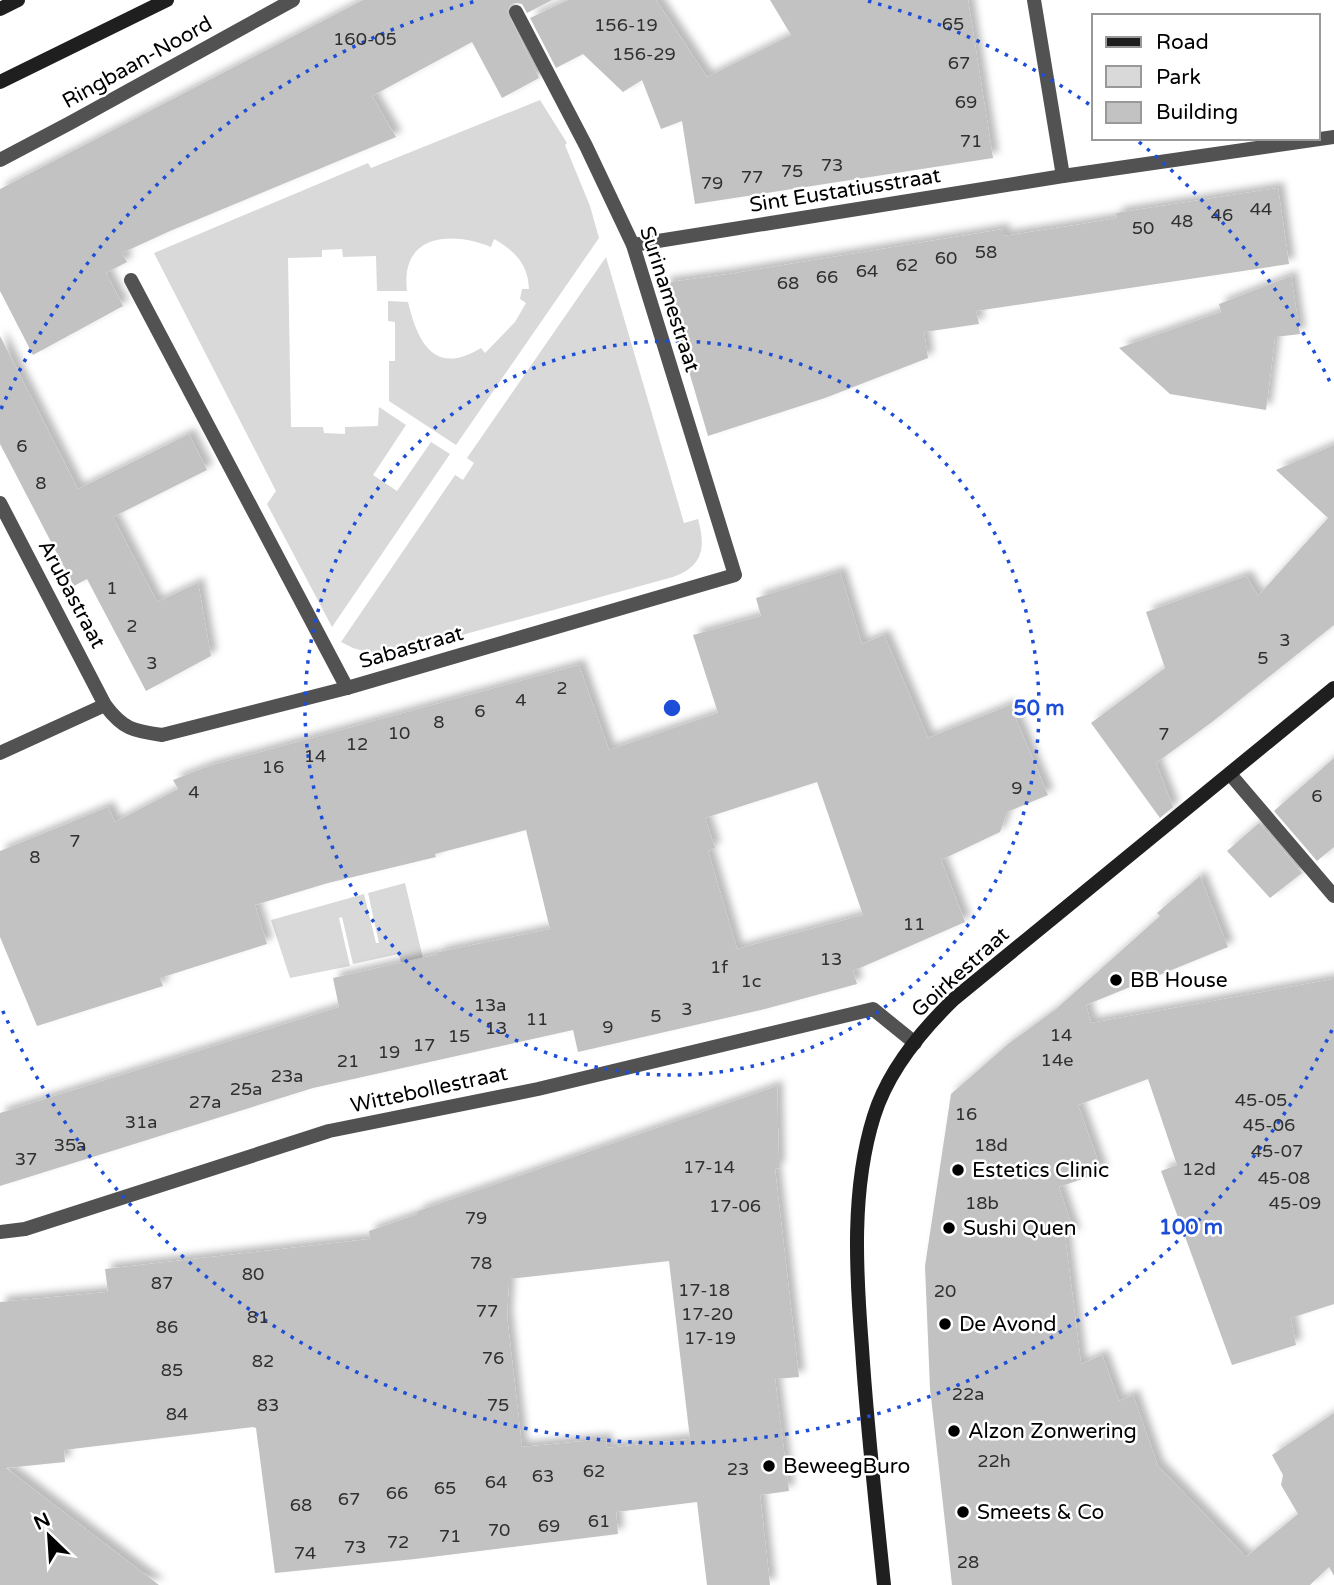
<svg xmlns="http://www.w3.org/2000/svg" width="1334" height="1585" font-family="'Varela Round',sans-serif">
<defs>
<filter id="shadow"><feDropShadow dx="6" dy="-6" stdDeviation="3.5" flood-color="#0004"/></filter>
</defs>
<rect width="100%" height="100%" fill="#fff"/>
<g fill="#d9d9d9">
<path d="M540 100 567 143 565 145 590 206 599 238 456 445 389 401V361H395V322L388 321V301L408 302C418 344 435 376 481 348L485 353 515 322 526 303 520 299 522 289H529C528 264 515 251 494 239L491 247C451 231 400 234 407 291H377L376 256 343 257 342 249 322 250V257L288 258 291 427H323L324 433 345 434V427L378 426 379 407 406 425 373 475 397 491 431 442 450 454 332 627 267 504 276 491 154 253 368 163 371 168Z"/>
<path d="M606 257 684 523 698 519C706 548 703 566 673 577L375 659 373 654 353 648 341 642 455 475 463 480 474 463 467 458Z"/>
<polygon points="405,883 423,958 401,963 399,954 353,964 342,917 339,918 350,966 290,978 271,920 364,894 376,943 379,943 368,893"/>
</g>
<g fill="#c2c2c2" fill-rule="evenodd" filter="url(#shadow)">
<polygon points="363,0 552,0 527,13 522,4 517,3 511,4 507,11 539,78 502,98 472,42 372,96 396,137 170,231 122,253 127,262 106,273 123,306 33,355 0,291 0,189"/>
<polygon points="568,0 656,0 707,77 791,35 770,0 968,0 993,158 695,204 682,121 661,129 642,80 623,92 583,54 556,68 530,18"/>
<polygon points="1278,188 1289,264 976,311 979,324 924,332 928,358 825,398 708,436 663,283 729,274 1004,229 1004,236 1082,224 1117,218 1116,213"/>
<polygon points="1291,276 1300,334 1275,337 1266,410 1170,394 1119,348 1221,312 1219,304"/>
<polygon points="0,336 78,489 189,434 207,470 113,517 157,602 198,583 211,656 146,691 87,579 74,586 0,444"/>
<polygon points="1334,445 1334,625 1212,722 1156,763 1173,807 1160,818 1091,723 1165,668 1146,612 1246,576 1258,596 1328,518 1276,470"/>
<path d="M840 572 862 644 884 635 928 738 1010 705 1048 795 1007 812 1000 832 941 860 965 922 853 971 857 984 765 1009 578 1052 573 1030 313 1088 0 1186V1113L339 1007 333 978 439 954V952L550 929 526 830 435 854 436 857 328 883 255 905 267 944 160 978 163 986 37 1026 0 937V851L108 807 115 822 178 789 173 780 209 766 579 665 609 750 718 713 693 635 761 616 756 598ZM817 782 863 915 737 949 708 851 715 848 705 818Z"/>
<polygon points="1334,758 1334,847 1317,861 1274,811"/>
<polygon points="1259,823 1302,873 1270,898 1227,851"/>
<polygon points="1200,876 1228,947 1086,1005 1091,1023 1334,979 1334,1304 1291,1318 1296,1345 1232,1365 1161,1171 1177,1165 1148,1079 1078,1105 1102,1172 1059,1187 1075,1235 1065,1235 1081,1364 1102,1355 1119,1401 1133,1395 1158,1466 1246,1557 1298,1514 1281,1485 1283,1475 1272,1455 1334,1413 1334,1576 1329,1567 1310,1585 952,1585 930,1388 925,1266 951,1094 1008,1044 1056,1009 1160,916 1157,913"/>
<path d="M777 1086 779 1168 775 1169 799 1377 775 1379 789 1491 760 1495 770 1585H707L697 1502 616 1512 618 1534 415 1559 275 1573 256 1428 253 1427 64 1450 65 1462 6 1468 159 1585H0V1302L108 1292 105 1269 370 1239 369 1231 418 1214V1211ZM669 1261 690 1439 607 1448 606 1439 522 1447 507 1316 509 1279Z"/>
</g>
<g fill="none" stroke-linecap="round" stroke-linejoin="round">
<g stroke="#525252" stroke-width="14">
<polyline points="131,280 347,688"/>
<polyline points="1230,774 1334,896"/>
</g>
<g stroke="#525252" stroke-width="14">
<polyline points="1034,0 1063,176"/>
<polyline points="0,160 70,123 293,0"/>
<polyline points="633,245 1063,176 1334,137"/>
<path d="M0 503 105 705C123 729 133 731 162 735L347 688 735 575 633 245 586 146 516 12"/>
<polyline points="0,753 105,705"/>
<polyline points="0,1232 25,1229 329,1131 538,1089 873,1009 915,1043"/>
</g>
<g stroke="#1f1f1f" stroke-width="14">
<polyline points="0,9 18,0"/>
<polyline points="0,82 167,0"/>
<path d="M884 1585C876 1506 867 1427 862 1348 856 1272 851 1189 874 1116 888 1071 921 1031 954 999L1334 688"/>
</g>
</g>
<g fill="none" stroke="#1d4ed8" stroke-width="3.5" stroke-dasharray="3.5 7">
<circle cx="672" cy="708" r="367"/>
<path d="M1332 1030A734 734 0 0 1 1 1007M1 409A734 734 0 0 1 476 1M868 1A734 734 0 0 1 1093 107M1139 142A734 734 0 0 1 1332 386"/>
</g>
<g fill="#000" stroke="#fff" stroke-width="2.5">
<circle cx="1116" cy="980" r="7"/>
<circle cx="958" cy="1170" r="7"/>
<circle cx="949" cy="1228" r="7"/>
<circle cx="945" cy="1324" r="7"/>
<circle cx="954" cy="1431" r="7"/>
<circle cx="769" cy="1466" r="7"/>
<circle cx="963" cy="1512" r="7"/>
</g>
<g text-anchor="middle" stroke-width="5" stroke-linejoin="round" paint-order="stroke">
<g font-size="18" fill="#303030">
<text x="953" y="30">65</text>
<text x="626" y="31">156-19</text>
<text x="365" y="45">160-05</text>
<text x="644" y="60">156-29</text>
<text x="959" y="69">67</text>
<text x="966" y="108">69</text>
<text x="971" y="147">71</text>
<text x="832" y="171">73</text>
<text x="792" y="177">75</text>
<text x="752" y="183">77</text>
<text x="712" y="189">79</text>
<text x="1261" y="215">44</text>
<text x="1222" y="221">46</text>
<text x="1182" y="227">48</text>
<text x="1143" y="234">50</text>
<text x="986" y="258">58</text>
<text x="946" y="264">60</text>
<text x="907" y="271">62</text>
<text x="867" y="277">64</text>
<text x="827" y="283">66</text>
<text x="788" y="289">68</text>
<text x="22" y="452">6</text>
<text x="41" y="489">8</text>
<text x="112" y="594">1</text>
<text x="132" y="632">2</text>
<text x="1285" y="646">3</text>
<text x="1263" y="664">5</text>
<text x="152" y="669">3</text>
<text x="562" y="694">2</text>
<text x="521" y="706">4</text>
<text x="480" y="717">6</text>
<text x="439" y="728">8</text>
<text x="399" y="739">10</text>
<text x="1164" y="740">7</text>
<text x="357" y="750">12</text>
<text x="315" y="762">14</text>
<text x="273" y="773">16</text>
<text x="1017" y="794">9</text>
<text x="194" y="798">4</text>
<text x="1317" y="802">6</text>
<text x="75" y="847">7</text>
<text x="35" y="863">8</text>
<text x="914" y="930">11</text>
<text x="831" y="965">13</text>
<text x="719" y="973">1f</text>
<text x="751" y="987">1c</text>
<text x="490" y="1011">13a</text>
<text x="687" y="1015">3</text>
<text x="656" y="1022">5</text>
<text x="537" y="1025">11</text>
<text x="608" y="1033">9</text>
<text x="496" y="1034">13</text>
<text x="1061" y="1041">14</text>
<text x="459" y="1042">15</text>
<text x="424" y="1051">17</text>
<text x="389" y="1058">19</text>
<text x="1057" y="1066">14e</text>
<text x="348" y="1067">21</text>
<text x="287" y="1082">23a</text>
<text x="246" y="1095">25a</text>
<text x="1261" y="1106">45-05</text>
<text x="205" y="1108">27a</text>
<text x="966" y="1120">16</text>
<text x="141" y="1128">31a</text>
<text x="1269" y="1131">45-06</text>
<text x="70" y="1151">35a</text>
<text x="991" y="1151">18d</text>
<text x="1277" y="1157">45-07</text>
<text x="26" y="1165">37</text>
<text x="709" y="1173">17-14</text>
<text x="1199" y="1175">12d</text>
<text x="1284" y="1184">45-08</text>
<text x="982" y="1209">18b</text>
<text x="1295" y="1209">45-09</text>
<text x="735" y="1212">17-06</text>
<text x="476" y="1224">79</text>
<text x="481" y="1269">78</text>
<text x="253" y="1280">80</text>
<text x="162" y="1289">87</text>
<text x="704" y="1296">17-18</text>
<text x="945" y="1297">20</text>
<text x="487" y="1317">77</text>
<text x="707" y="1320">17-20</text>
<text x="258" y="1323">81</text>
<text x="167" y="1333">86</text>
<text x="710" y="1344">17-19</text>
<text x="493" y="1364">76</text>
<text x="263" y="1367">82</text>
<text x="172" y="1376">85</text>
<text x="968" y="1400">22a</text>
<text x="268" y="1411">83</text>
<text x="498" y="1411">75</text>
<text x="177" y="1420">84</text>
<text x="994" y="1467">22h</text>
<text x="738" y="1475">23</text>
<text x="594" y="1477">62</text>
<text x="543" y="1482">63</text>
<text x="496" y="1488">64</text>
<text x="445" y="1494">65</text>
<text x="397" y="1499">66</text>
<text x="349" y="1505">67</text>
<text x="301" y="1511">68</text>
<text x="599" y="1527">61</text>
<text x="549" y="1532">69</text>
<text x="499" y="1536">70</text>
<text x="450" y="1542">71</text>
<text x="398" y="1548">72</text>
<text x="355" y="1553">73</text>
<text x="305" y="1559">74</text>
<text x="968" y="1568">28</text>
</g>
<g font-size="21" fill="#000" stroke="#fff">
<text transform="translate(137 62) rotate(-29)" y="7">Ringbaan-Noord</text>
<text transform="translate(845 190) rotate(-9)" y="7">Sint Eustatiusstraat</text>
<text transform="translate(670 299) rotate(72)" y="7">Surinamestraat</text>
<text transform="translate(72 594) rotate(62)" y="7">Arubastraat</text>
<text transform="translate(411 647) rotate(-16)" y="7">Sabastraat</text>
<text transform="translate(960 972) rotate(-42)" y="7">Goirkestraat</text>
<text transform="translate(429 1089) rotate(-12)" y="7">Wittebollestraat</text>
</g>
<g font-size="21" fill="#000" stroke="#fff" text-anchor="start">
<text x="1130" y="987">BB House</text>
<text x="972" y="1177">Estetics Clinic</text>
<text x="963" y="1235">Sushi Quen</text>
<text x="959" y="1331">De Avond</text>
<text x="968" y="1438">Alzon Zonwering</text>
<text x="783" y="1473">BeweegBuro</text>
<text x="977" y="1519">Smeets &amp; Co</text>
</g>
</g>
<circle cx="672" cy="708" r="10" fill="#1d4ed8" stroke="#fff" stroke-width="3.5"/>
<g font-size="21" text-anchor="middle" font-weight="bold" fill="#1d4ed8" stroke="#fff" stroke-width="5" stroke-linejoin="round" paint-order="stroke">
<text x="1039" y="715">50 m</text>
<text x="1191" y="1234">100 m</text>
</g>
<rect x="1092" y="14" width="228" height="126" fill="#ffffff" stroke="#999999" stroke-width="2"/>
<rect x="1106" y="37" width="35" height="10" fill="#1f1f1f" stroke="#999999" stroke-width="2"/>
<text x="1156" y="49" font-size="21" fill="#000000">Road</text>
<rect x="1106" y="66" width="35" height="21" fill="#d9d9d9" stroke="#999999" stroke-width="2"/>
<text x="1156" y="84" font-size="21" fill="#000000">Park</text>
<rect x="1106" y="102" width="35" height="21" fill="#c2c2c2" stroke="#999999" stroke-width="2"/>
<text x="1156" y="119" font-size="21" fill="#000000">Building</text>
<g transform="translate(49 1536) rotate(335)" stroke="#ffffff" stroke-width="5" paint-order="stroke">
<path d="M0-5L12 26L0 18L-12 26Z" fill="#000000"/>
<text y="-10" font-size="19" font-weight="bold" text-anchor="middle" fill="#000000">N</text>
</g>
</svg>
